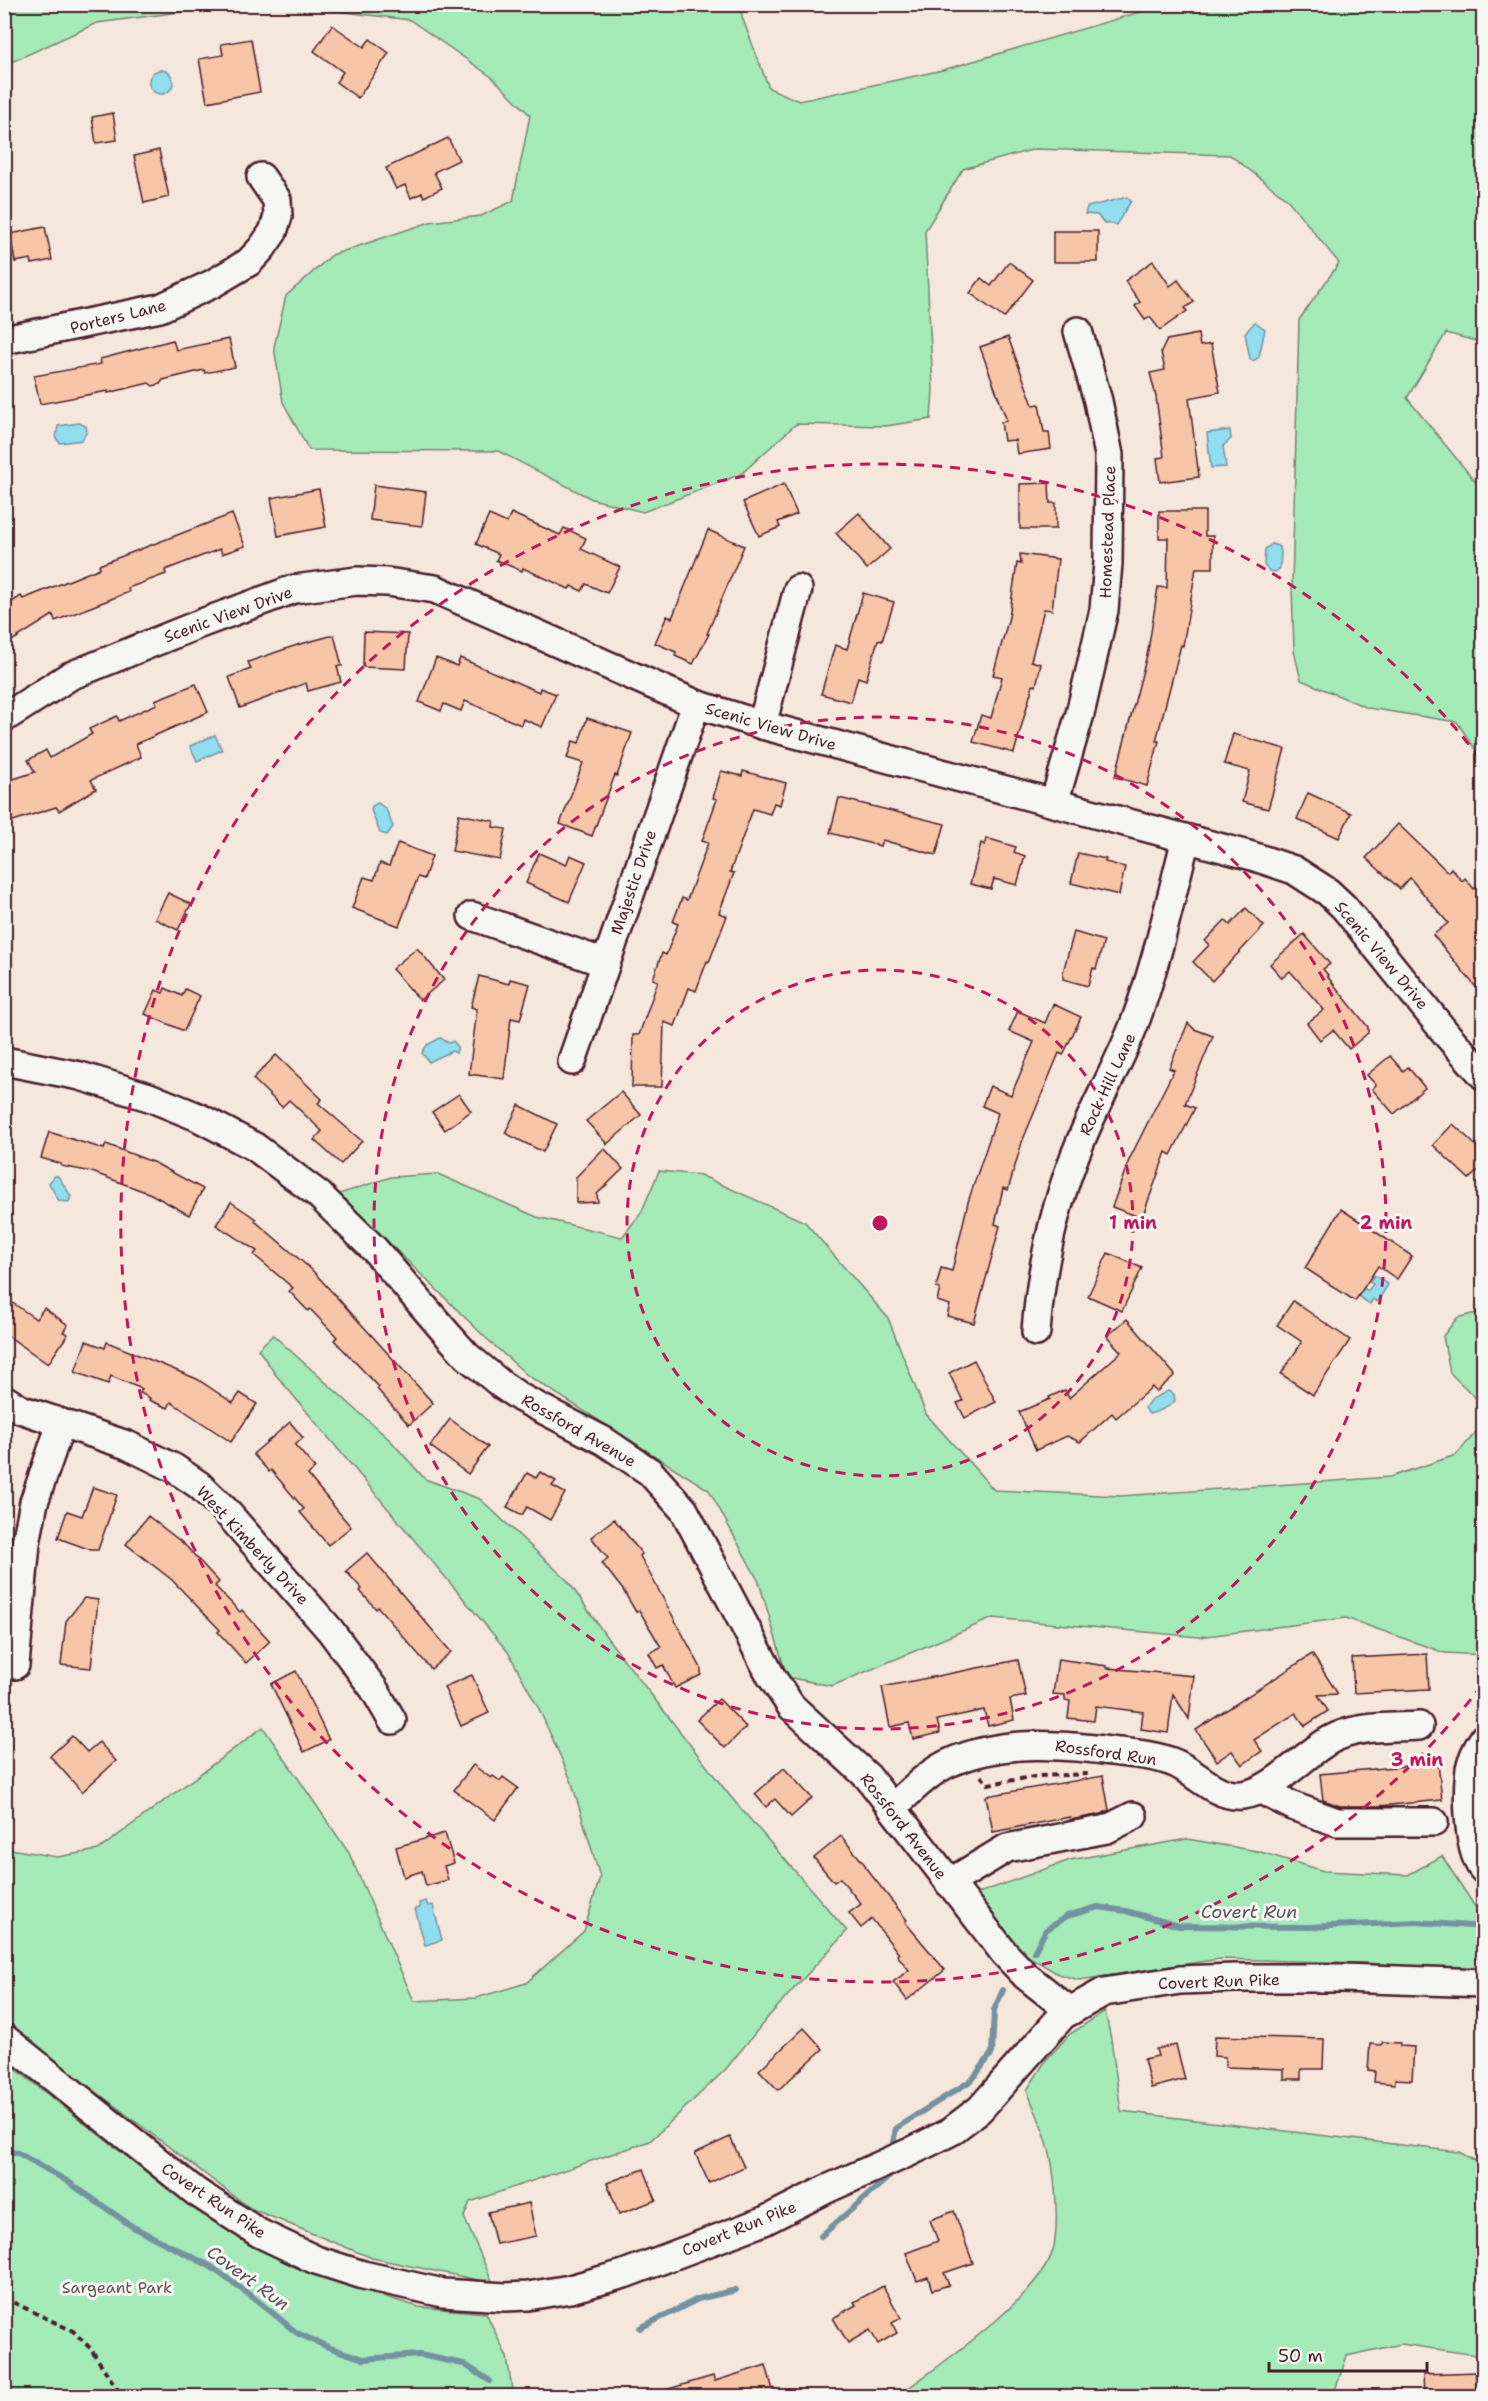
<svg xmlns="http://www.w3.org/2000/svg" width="1488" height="2401" font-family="'Shantell Sans',sans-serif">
<rect width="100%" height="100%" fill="#f6e7dc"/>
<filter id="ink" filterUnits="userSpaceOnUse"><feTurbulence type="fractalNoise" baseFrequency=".0167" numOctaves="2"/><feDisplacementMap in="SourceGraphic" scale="12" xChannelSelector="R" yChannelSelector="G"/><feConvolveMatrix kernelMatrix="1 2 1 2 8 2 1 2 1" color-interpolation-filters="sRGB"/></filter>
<g filter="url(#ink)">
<g fill="#a4ebb8" stroke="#778572" stroke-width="1.5">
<polygon points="5,4 233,4 233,5 97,23 7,64 4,64"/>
<polygon points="286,5 741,5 742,17 769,88 799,101 943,70 1164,5 1483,5 1483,343 1446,333 1407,398 1483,491 1484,602 1478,615 1484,626 1483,761 1457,722 1368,708 1301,680 1294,651 1292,586 1299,320 1339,263 1287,199 1230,155 1035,149 963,169 925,231 933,389 931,419 886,426 796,424 741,474 643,512 592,499 498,451 309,450 283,402 274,347 286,296 332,255 430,222 481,216 513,201 530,115 493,78 410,20"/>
<polygon points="659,1171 700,1175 805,1222 888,1318 926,1414 994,1490 1121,1496 1390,1477 1456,1455 1478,1430 1479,1401 1450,1373 1443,1336 1457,1318 1483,1311 1483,1655 1445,1653 1346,1618 1199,1637 993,1618 832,1686 787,1677 759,1582 709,1490 527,1375 487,1339 339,1194 391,1177 438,1174 537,1217 622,1237 641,1213"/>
<polygon points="273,1335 391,1441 425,1479 480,1499 568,1581 608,1639 730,1796 847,1931 769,2016 725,2070 650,2141 470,2202 464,2217 493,2283 372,2258 250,2208 5,2023 4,1848 57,1857 98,1850 263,1727 349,1853 414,2001 476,1998 526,1983 584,1931 600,1877 571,1780 539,1709 508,1652 276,1375 258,1349"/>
<polygon points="1187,1839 1257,1851 1324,1871 1408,1875 1442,1856 1483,1919 1483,1972 1366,1963 1220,1959 1079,1980 1058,1974 1023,1953 973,1895 1070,1860"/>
<path d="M1105 2011 1111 2039 1121 2111 1459 2152 1483 2165V2356L1401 2344 1347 2356 1333 2396H897C937 2367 1045 2294 1054 2246 1059 2219 1055 2168 1047 2142 1042 2124 1033 2107 1027 2090L1046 2060 1070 2034Z"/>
<polygon points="4,2060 168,2189 229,2231 273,2255 339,2283 419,2307 486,2313 507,2357 513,2396 5,2396"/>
</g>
<g fill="#91def0" stroke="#7592a1" stroke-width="1.5">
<circle cx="161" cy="82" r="12"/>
<polygon points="1127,197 1131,201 1116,225 1104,223 1097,215 1085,214 1087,207"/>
<polygon points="1255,322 1265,329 1259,357 1253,361 1250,359 1245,333"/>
<polygon points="79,423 86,426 87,431 82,440 60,443 56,438 58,426"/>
<polygon points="1230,430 1231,439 1223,446 1226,467 1211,468 1207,433"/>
<polygon points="1272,544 1278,546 1281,551 1280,568 1276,572 1269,571 1264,565 1265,549"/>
<polygon points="215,735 222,750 197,761 190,746"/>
<polygon points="378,803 386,809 393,827 387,835 380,833 371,810 372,806"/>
<polygon points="440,1038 450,1043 453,1041 458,1047 456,1053 452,1051 429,1062 422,1053 427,1045"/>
<polygon points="54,1176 58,1176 71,1196 69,1202 59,1201 49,1183"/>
<polygon points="1374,1275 1388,1285 1377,1302 1373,1299 1370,1304 1358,1296 1363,1288 1368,1291 1373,1284 1370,1282"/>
<path d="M1168 1391 1174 1394 1175 1401C1167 1409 1158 1412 1149 1414L1145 1408 1150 1400Z"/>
<polygon points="426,1901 428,1906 433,1905 442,1940 425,1945 415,1909 420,1908 419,1903"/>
</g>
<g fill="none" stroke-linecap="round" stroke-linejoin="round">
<g stroke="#7592a1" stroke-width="6">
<polyline points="1034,1952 1046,1930 1067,1916 1098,1907 1126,1911 1179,1926 1309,1927 1417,1922 1484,1927"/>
<polyline points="892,2149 896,2128 972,2080 992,2053 994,2010 1003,1990"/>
<polyline points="4,2151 18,2153 67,2181 133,2227 210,2266 254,2298 297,2333 328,2347 363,2359 420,2355 464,2364 490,2381"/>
<polyline points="821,2236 891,2175"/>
<polyline points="640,2328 698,2299 736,2290"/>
</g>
</g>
<g fill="#f7c5a7" stroke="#4a1f2b" stroke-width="1.5">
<polygon points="332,25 364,47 370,39 389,53 358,98 336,82 343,72 314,51"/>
<polygon points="251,39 260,92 207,102 199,59 223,55 221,44"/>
<polygon points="113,113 117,140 96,143 92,117"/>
<polygon points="448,138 459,160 434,172 442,188 424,197 422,193 411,198 405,185 396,189 386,168"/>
<polygon points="159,150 169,197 144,203 134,156"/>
<polygon points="45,227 52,260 32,264 31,259 15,262 10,234"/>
<rect x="1053" y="231" width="45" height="31"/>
<polygon points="1153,261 1170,286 1178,280 1194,302 1185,308 1187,311 1160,330 1150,317 1145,320 1135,306 1140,302 1125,281"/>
<polygon points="1009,262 1033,280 1004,318 970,293 981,278 991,286"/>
<polygon points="1198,334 1200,346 1211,344 1220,392 1189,398 1199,477 1160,482 1157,458 1164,457 1156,397 1150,373 1165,370 1161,352 1167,340"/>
<polygon points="1008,337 1033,405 1039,404 1044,432 1049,432 1051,449 1017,454 1015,440 1004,441 1001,422 1007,421 980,347"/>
<polygon points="229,339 235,367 205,373 204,370 163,380 160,384 153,386 149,383 108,393 108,391 40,404 34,376 101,364 100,359 173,340 176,350"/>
<polygon points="1049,483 1050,503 1056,503 1056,529 1020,529 1020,484"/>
<polygon points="784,484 797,514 778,522 780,527 759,536 743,502"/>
<polygon points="374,485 426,492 422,526 370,520"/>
<polygon points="319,489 326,527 278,536 271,498"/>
<polygon points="1159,511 1205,511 1205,536 1213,536 1213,568 1196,568 1183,646 1181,645 1156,741 1159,741 1147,786 1115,777 1148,651 1158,587 1167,588 1168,538 1159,538"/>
<polygon points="511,513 560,535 564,528 586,538 581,549 620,567 607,593 586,584 582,591 571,586 569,589 523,568 522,571 496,560 499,554 476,544 489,515 507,523"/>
<polygon points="859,513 890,549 867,569 836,533"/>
<polygon points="232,514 245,546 222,554 220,549 165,570 166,574 128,588 129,592 55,621 53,615 4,646 4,607 21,596 23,599 100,568 99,565"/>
<polygon points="708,530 744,546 707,634 709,634 693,664 675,656 676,652 655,643 667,616 672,618"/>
<polygon points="1020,554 1058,559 1052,610 1044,609 1031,661 1041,664 1036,686 1033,685 1014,753 973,742 981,715 991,718 1002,677 993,675 1009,617 1017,563 1021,564"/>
<polygon points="863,593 894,602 882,641 878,640 866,680 858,677 851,702 821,694 835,645 847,649"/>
<polygon points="364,632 408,634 406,669 363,667"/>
<polygon points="334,635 342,666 337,666 341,682 308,691 306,683 240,708 229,677 251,669 248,662 297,645"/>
<polygon points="436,658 457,666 460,658 539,692 540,688 556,694 542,727 523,719 521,725 465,701 461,711 444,704 441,711 419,702"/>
<polygon points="196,684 208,712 136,744 141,757 91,780 96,789 59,811 56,807 4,824 4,782 35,772 28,760 46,750 50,758 92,734 89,729 117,716 119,721 157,704 155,700"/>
<polygon points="587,718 632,733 617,776 615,775 592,836 560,824 583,763 567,758 573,741 579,743"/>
<polygon points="1233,734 1285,749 1268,809 1242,802 1250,771 1224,764"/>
<polygon points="721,771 742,776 743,771 786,783 780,805 774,803 770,814 753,809 730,872 734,873 719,913 727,916 709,962 707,961 696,991 689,988 675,1026 664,1022 662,1087 632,1087 633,1035 639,1035 658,981 653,979 662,953 666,955 678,924 673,922 682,898 687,900 708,843 702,841 717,799 713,798"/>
<polygon points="1308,793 1351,813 1339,838 1297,819"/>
<polygon points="839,798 945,824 936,855 882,840 880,846 830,833"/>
<polygon points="459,814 494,821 493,827 506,829 500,860 452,851"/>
<polygon points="1398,824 1448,872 1451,868 1462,881 1465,878 1474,889 1484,880 1484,997 1433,935 1448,923 1410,878 1400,889 1366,858"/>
<polygon points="986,838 1016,847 1014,852 1025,856 1017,885 994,879 991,889 970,884 981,843 985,845"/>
<polygon points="398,843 432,856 424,879 418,877 399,926 352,908 364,877 374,880 380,863 389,866"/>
<polygon points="539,853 566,865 570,855 586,862 569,902 526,883"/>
<polygon points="1078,853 1106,859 1105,862 1125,867 1119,895 1071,883"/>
<polygon points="168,893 191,904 178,930 155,919"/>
<polygon points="1246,908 1264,926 1212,981 1193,962 1209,945 1205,941 1225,920 1230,925"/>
<polygon points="1074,932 1104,941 1096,969 1093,968 1088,986 1063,979 1063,972"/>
<polygon points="1304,934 1330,964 1323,969 1328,975 1327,976 1368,1027 1368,1033 1349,1049 1333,1030 1320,1040 1307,1023 1324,1010 1290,971 1282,978 1270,964"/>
<polygon points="417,948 444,980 420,1000 392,969"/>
<polygon points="479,976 509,984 510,979 530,984 520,1020 511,1018 504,1079 469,1074 477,1009 471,1007"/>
<polygon points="165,988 182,996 185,989 200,996 184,1031 145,1014 156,990 163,993"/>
<polygon points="1053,1004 1081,1017 1063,1055 1059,1053 1032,1118 1022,1142 1008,1190 1003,1188 995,1224 1000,1226 974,1323 947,1316 950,1305 937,1301 940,1289 936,1288 941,1268 952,1271 968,1202 998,1113 982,1106 990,1086 1011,1095 1034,1042 1009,1031 1018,1011 1045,1023"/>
<polygon points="1188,1023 1194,1029 1213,1036 1185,1104 1195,1108 1171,1155 1166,1152 1142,1218 1112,1207 1129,1160 1174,1070 1169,1068"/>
<polygon points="276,1055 322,1099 318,1103 362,1141 341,1164 314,1140 322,1131 289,1100 282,1107 253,1079"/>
<polygon points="1390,1056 1403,1071 1408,1067 1425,1088 1394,1114 1372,1089 1376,1085 1367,1075"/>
<polygon points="621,1092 641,1115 607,1144 586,1121"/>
<polygon points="459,1094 471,1111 445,1130 432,1112"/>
<polygon points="519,1105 557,1124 543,1152 505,1133"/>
<polygon points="1453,1124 1484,1153 1484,1165 1469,1179 1433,1145"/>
<polygon points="49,1132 104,1149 106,1144 155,1163 203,1189 189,1215 151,1194 92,1172 61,1166 61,1164 41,1158"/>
<polygon points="604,1148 623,1169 597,1194 598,1202 576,1203 576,1177"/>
<polygon points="231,1202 256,1219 255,1221 312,1270 433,1403 409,1425 377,1389 379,1387 334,1340 337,1337 310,1309 308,1311 289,1291 293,1288 254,1255 257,1251 216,1225"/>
<polygon points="1341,1209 1412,1256 1397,1279 1378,1266 1355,1301 1305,1268"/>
<polygon points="1108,1253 1142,1268 1122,1311 1088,1296"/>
<polygon points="4,1297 36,1319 44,1308 68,1325 63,1332 68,1334 48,1364 4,1333"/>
<polygon points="1293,1301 1350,1340 1313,1395 1281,1374 1302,1342 1277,1325"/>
<polygon points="1127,1319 1175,1375 1156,1392 1152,1387 1116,1418 1112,1413 1080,1442 1067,1436 1036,1450 1019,1412 1050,1399 1049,1397 1065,1390 1069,1398 1121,1352 1107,1336"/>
<polygon points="86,1341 105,1348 107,1342 197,1379 233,1403 240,1393 257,1404 231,1442 171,1402 168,1408 149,1400 150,1398 140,1393 142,1389 111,1376 108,1384 75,1372"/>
<polygon points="974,1360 996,1402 965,1418 957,1403 963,1401 949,1373"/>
<polygon points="450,1419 488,1447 468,1474 430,1446"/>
<polygon points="290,1422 303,1438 295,1445 315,1468 308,1475 351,1527 328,1545 300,1512 304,1509 271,1470 269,1472 253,1454"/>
<polygon points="540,1472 556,1481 552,1486 565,1493 550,1520 527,1507 522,1515 507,1507 527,1473 536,1478"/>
<polygon points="93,1487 117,1495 98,1550 91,1550 58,1538 67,1511 82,1516"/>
<polygon points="148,1516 184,1544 219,1582 215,1586 240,1612 242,1610 270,1641 246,1663 218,1632 220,1630 172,1580 126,1544"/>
<polygon points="614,1519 642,1554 640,1556 701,1668 701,1675 675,1688 663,1665 657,1668 649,1653 661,1647 639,1610 636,1612 623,1590 602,1563 608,1558 591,1537"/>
<polygon points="367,1553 451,1652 431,1669 378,1607 376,1609 360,1591 362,1589 346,1571"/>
<polygon points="84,1598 98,1600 91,1668 61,1665 66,1621"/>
<polygon points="1312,1654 1338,1694 1318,1695 1328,1711 1305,1726 1296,1713 1254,1740 1262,1751 1242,1765 1232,1751 1217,1761 1196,1730"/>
<polygon points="1427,1654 1429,1689 1354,1693 1352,1658"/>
<polygon points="1058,1659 1107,1666 1107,1668 1194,1676 1189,1719 1173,1694 1168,1733 1141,1729 1143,1712 1096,1706 1094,1721 1068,1718 1070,1701 1065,1700 1065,1695 1053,1694"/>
<polygon points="1018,1660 1026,1696 1010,1699 1014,1720 988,1726 984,1710 937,1720 940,1733 913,1739 909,1723 890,1727 882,1687"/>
<polygon points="296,1671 329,1740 304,1752 271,1684"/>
<polygon points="472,1675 489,1713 461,1726 444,1687"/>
<polygon points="719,1699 746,1727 725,1748 697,1720"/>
<polygon points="72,1736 87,1752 99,1742 116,1761 82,1792 50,1756"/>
<polygon points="1438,1763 1442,1800 1379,1806 1340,1806 1323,1800 1320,1774"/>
<polygon points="473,1765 491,1778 493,1776 500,1781 503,1777 518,1788 495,1820 454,1790"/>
<polygon points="784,1768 812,1798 791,1817 775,1799 766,1807 755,1794"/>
<polygon points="1103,1776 1109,1810 1102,1814 1070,1820 1070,1817 993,1832 986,1796"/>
<polygon points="445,1833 454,1863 444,1866 448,1880 426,1886 422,1871 404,1877 396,1847"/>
<polygon points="841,1836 866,1866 865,1867 907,1920 905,1922 945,1970 907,2000 893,1982 909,1970 897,1955 899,1954 872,1919 861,1928 849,1913 861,1904 840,1878 834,1882 814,1858"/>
<polygon points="804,2028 823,2049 778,2090 759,2070"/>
<polygon points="1215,2036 1324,2039 1323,2069 1301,2069 1301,2079 1284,2079 1284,2069 1225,2067 1225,2057 1214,2056"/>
<polygon points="1383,2042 1400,2043 1400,2046 1414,2047 1412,2080 1395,2079 1395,2084 1374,2082 1375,2071 1368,2070 1370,2044 1382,2045"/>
<polygon points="1176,2045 1185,2079 1151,2088 1144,2059 1158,2056 1156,2049"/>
<polygon points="730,2137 744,2167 709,2183 695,2153"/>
<polygon points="644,2169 656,2200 619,2214 607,2183"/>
<polygon points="529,2203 536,2236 496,2244 488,2212"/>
<polygon points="954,2211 973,2263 944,2273 949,2285 932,2290 928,2277 917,2281 906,2253 938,2241 930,2220"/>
<polygon points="883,2286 901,2318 892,2323 897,2333 878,2344 870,2330 848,2343 833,2318 856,2305 854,2302"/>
<polygon points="766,2365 775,2397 658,2397 658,2392 713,2376 715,2381"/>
<polygon points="1476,2372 1477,2396 1424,2397 1423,2374"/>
</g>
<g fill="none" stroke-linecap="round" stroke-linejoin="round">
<defs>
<g id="minor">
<polyline points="4,340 160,308 212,284 249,262 262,248 273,232 278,216 277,200 261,177"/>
<polyline points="4,718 70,676 202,623 294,589 357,581 387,582 435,589 696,704 762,725 1252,856 1294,870 1328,892 1344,907 1448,1036 1484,1076"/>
<polyline points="762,725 798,589"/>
<polyline points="1054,803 1080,714 1104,610 1108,563 1109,455 1098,401 1078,331"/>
<polyline points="472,916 605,963"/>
<polyline points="4,1061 80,1076 149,1097 198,1117 255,1147 318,1194 375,1250 448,1335 467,1356 502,1385 521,1398 604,1441 650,1472 684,1510 771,1676 791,1706 868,1777 1005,1954 1026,1976 1070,2011"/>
<polyline points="572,1061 696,704"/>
<path d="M1036 1332C1041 1266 1056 1199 1082 1138 1098 1099 1120 1062 1135 1022 1157 963 1170 900 1186 839"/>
<polyline points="4,1399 20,1409 127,1445 174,1468 199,1485 224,1509 330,1630 374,1689 392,1720"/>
<polyline points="15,1665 26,1543 34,1502 61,1424"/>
<path d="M1484 1738C1478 1747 1472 1758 1470 1769 1467 1792 1467 1853 1484 1870"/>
<polyline points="1261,1790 1295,1807 1337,1822 1434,1822"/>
<path d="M892 1808C909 1793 927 1773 949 1763 1003 1739 1063 1744 1119 1752 1139 1754 1159 1756 1177 1764 1197 1774 1217 1798 1242 1795 1272 1792 1303 1755 1330 1740 1356 1725 1390 1728 1419 1726"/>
<polyline points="949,1883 1007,1848 1107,1829 1133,1816"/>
<polyline points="4,2038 196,2192 259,2233 316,2260 363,2275 443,2293 505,2297 528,2296 570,2289 624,2274 764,2221 827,2189 910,2152 950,2132 980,2109 1063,2015 1104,1992 1180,1980 1235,1978 1341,1978 1484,1983"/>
</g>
</defs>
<use href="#minor" stroke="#4a1f2b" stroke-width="32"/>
<g stroke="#4a1f2b" stroke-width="4" stroke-dasharray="6 4.5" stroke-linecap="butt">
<polyline points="981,1776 988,1784 1040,1776 1089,1774"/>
<polyline points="4,2298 73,2331 90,2348 122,2396"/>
</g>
<use href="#minor" stroke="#f6f6f2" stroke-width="27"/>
</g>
</g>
<g fill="none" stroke="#c2185b" stroke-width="3" stroke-dasharray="10 8">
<circle cx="880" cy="1223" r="253"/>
<circle cx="880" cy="1223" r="506"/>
<path d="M1482 1685A759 759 0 1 1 1482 761"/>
</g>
<g text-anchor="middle" stroke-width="6" stroke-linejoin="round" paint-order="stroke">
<g font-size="16" fill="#4a1f2b" stroke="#f6f6f2">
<text transform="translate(118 316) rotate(-14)" y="6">Porters Lane</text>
<text transform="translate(1107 532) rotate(-88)" y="6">Homestead Place</text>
<text transform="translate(228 614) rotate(-20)" y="6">Scenic View Drive</text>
<text transform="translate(771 726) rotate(16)" y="6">Scenic View Drive</text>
<text transform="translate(633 882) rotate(-71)" y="6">Majestic Drive</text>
<text transform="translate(1382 955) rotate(50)" y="6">Scenic View Drive</text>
<text transform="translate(1107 1084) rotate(-65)" y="6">Rock Hill Lane</text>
<text transform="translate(579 1430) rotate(30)" y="6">Rossford Avenue</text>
<text transform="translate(253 1545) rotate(47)" y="6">West Kimberly Drive</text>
<text transform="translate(1106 1752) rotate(8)" y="6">Rossford Run</text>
<text transform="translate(904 1826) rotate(52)" y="6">Rossford Avenue</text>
<text transform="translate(1219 1981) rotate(-2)" y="6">Covert Run Pike</text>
<text transform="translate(214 2200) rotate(34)" y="6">Covert Run Pike</text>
<text transform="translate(739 2228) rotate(-22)" y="6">Covert Run Pike</text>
</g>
<g font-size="16" fill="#60524e" stroke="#f6f6f2">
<text x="117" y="2293">Sargeant Park</text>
</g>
<g font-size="18" font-style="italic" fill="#5c4f5c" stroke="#f6f6f2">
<text x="1249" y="1918">Covert Run</text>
<text transform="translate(248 2278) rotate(36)" y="6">Covert Run</text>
</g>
</g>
<circle cx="880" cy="1223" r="9" fill="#c2185b" stroke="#f6f6f2" stroke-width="3"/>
<g font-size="18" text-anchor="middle" font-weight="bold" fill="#c2185b" stroke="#f6f6f2" stroke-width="6" stroke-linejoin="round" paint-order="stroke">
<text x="1133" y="1229">1 min</text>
<text x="1386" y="1229">2 min</text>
<text x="1417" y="1766">3 min</text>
</g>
<rect width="1488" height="2401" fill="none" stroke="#f6f6f2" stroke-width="24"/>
<rect x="12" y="12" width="1464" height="2377" fill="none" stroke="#4a1f2b" stroke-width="2" filter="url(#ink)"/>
<path d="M1269 2362v9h158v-9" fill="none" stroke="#4a1f2b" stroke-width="3"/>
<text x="1278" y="2362" font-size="18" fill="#4a1f2b" stroke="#f6f6f2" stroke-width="4.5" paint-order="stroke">50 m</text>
</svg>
